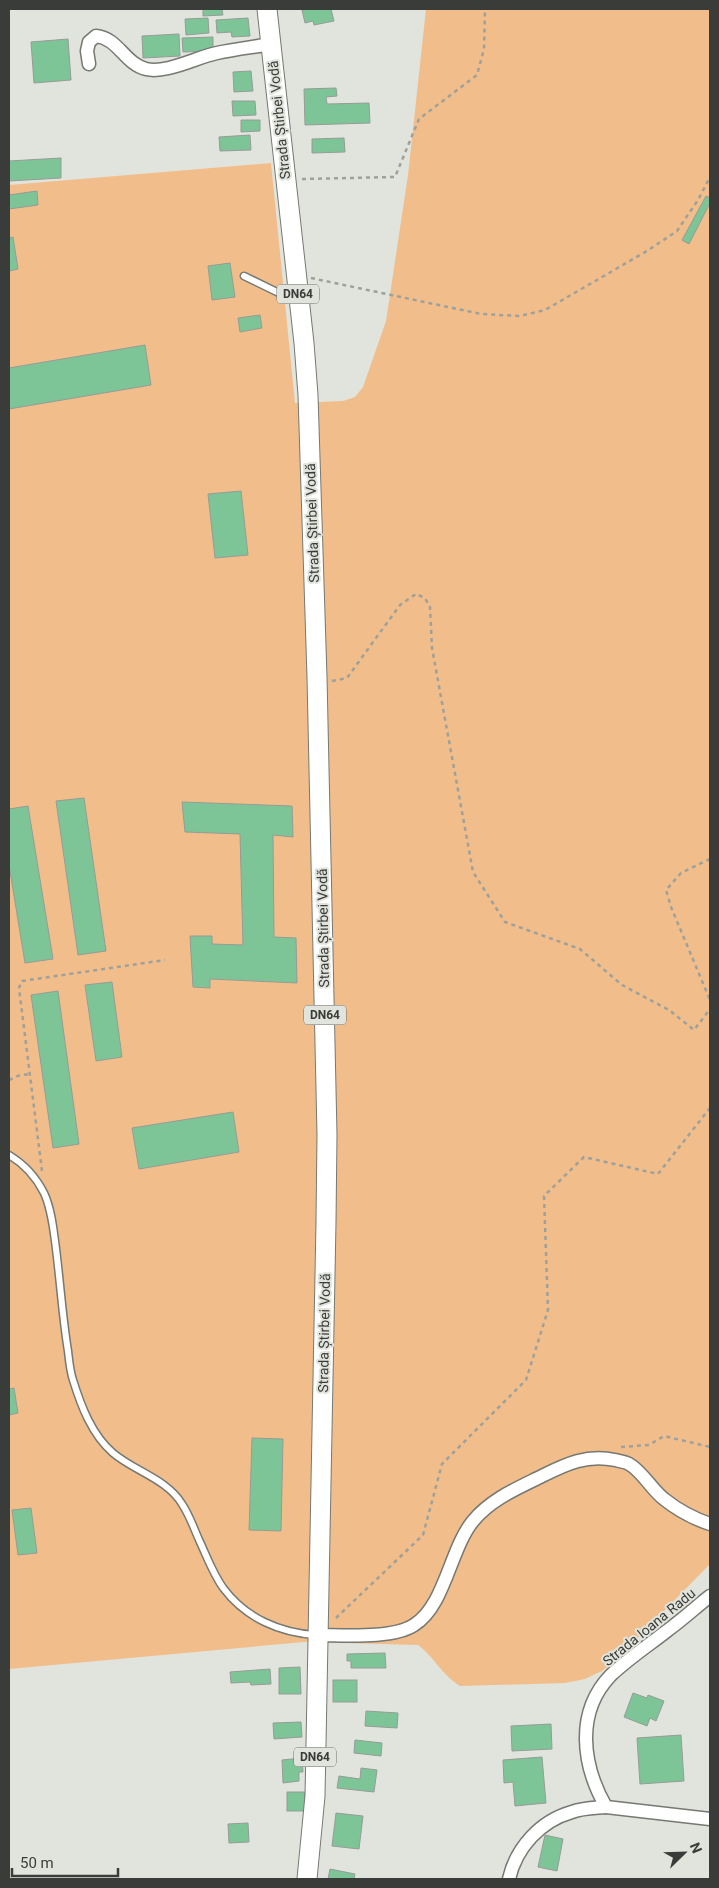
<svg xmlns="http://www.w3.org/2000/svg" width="719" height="1888" font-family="Roboto,sans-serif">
<rect width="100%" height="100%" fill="#e1e4dc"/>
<path fill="#f1be8b" d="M426 9H710V1564L620 1656 602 1671 585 1679 565 1683 460 1686C441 1674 435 1658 418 1645L304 1642 9 1669V185L271 163 295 403 343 401 355 397 363 387 386 321 408 175Z"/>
<g fill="#7dc596" stroke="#959c97">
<polygon points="203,9 222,9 223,15 203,16"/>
<polygon points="308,9 331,9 334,21 314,25 313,21 305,23 302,10"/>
<polygon points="208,18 209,33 186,35 185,19"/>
<polygon points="248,18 250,36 232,37 231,32 217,33 216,20"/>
<polygon points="179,34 180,56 143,58 142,36"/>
<polygon points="213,37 213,51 183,52 182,38"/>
<polygon points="68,39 71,80 34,83 31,42"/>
<polygon points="251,71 253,91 234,92 233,72"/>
<polygon points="336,88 337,96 326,97 327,104 369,103 370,123 305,125 304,89"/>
<polygon points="232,101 255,101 256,115 233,116"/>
<polygon points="241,120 260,120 260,131 241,132"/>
<polygon points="250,135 251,150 220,151 219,137"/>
<polygon points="344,138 345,152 312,153 312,139"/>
<polygon points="61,158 61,178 9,181 9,161"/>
<polygon points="37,191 38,205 9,209 9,195"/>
<polygon points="706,196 710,198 710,203 689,244 682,240"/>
<polygon points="13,237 18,269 9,271 9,238"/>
<polygon points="230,263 235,297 212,300 208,266"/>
<polygon points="260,315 262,328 240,332 238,318"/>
<polygon points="145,345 151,385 9,409 9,368"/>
<polygon points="241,491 248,555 215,558 208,494"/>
<polygon points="84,798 106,951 78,955 56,801"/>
<polygon points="182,802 292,806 293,837 273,835 274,937 296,938 297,983 210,979 210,988 193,987 190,936 212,936 212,944 243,945 240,834 185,832"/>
<polygon points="28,806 53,959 25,963 9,865 9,809"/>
<polygon points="112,982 122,1057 96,1061 85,985"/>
<polygon points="58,991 79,1144 53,1148 31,995"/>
<polygon points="233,1112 239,1152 139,1169 132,1128"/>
<polygon points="14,1388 18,1413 9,1415 9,1389"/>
<polygon points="252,1438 283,1439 281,1531 249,1530"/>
<polygon points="31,1508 37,1553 18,1555 12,1510"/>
<polygon points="385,1653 386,1668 351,1668 351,1661 347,1661 347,1654"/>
<polygon points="300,1667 301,1694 279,1694 279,1668"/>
<polygon points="270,1669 271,1684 251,1685 250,1682 231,1683 230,1672"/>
<rect x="333" y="1680" width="24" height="22"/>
<polygon points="633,1693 647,1698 648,1695 664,1701 656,1721 650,1718 647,1726 624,1717"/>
<polygon points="366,1711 398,1713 397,1728 365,1726"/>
<polygon points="301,1722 302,1737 274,1739 273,1723"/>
<polygon points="551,1724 552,1749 512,1751 511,1726"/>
<polygon points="681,1735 684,1781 640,1784 637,1738"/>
<polygon points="355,1740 382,1743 381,1756 354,1753"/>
<polygon points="542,1757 546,1803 515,1806 513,1782 504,1783 503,1760"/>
<polygon points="302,1758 303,1772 299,1772 299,1781 283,1783 282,1760"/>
<polygon points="361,1768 377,1770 374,1792 337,1788 339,1776 360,1779"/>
<rect x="287" y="1792" width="18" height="19"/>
<polygon points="336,1813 363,1816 359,1849 332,1846"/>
<polygon points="248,1823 249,1842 229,1843 228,1824"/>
<polygon points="545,1835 563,1839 557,1871 538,1867"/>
<polygon points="330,1869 355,1874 354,1879 328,1879"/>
</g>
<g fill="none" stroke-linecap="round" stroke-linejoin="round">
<defs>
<g id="lane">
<polyline points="244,276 281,294 296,294"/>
<path d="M9 1155C24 1164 36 1177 44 1193 51 1208 53 1226 55 1241 60 1278 62 1314 68 1351 69 1360 70 1371 73 1380 81 1406 92 1435 113 1453 134 1471 167 1479 182 1504 190 1516 194 1529 200 1542 207 1557 214 1576 224 1589 246 1618 280 1633 316 1635"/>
</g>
<g id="street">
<path d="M89 64 87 51 89 42 96 36C118 38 125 64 146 69 166 74 197 57 217 53 235 49 254 47 271 44"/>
<path d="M710 1596C696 1607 683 1619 668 1630 649 1645 629 1658 611 1675 575 1712 582 1765 606 1807L710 1819"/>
<path d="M317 1635C343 1635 393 1639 414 1625 445 1606 450 1549 473 1521 491 1499 518 1488 542 1476 566 1464 587 1454 615 1460 619 1461 626 1462 629 1464 642 1471 652 1490 664 1499 679 1511 692 1518 710 1524"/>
<path d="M509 1879C516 1848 540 1821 572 1812 582 1808 595 1808 606 1807"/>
</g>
<polyline id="primary" points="267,9 304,343 308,395 317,677 327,1135 326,1222 315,1796 307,1879"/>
</defs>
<use href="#lane" stroke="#767972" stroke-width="9"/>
<use href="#street" stroke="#767972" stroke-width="15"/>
<use href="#primary" stroke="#767972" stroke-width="21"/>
<g stroke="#9ea19b" stroke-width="2.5" stroke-dasharray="4 4" stroke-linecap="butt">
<polyline points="302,179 395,177 419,119 477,75 484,49 485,9"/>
<polyline points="311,278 481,314 520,316 545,310 647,251 677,231 698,200 710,177"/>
<polyline points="332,681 347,678 400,605 416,594 425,598 430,607 432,648 473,872 505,922 580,949 622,985 669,1010 694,1030 710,1009"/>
<polyline points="710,859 681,873 666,890 671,907 710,1000"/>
<polyline points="9,1080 20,1075 31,1074"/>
<polyline points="42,1171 19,988 22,981 165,960"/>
<polyline points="621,1447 649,1445 664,1436 710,1447"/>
<polyline points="336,1618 423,1535 442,1464 526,1380 548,1310 544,1196 584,1157 658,1174 710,1108"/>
</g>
<use href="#lane" stroke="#fff" stroke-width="6"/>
<use href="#street" stroke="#fff" stroke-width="12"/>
<use href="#primary" stroke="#fff" stroke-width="19"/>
</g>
<g text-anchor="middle" stroke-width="4" stroke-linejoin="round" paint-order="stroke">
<g fill="#e1e4dc" stroke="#6c6e6a" stroke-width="1">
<rect x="277" y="284.5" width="42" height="19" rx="4"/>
<rect x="304" y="1005.5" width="42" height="19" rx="4"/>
<rect x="294" y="1747.5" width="42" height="19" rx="4"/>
</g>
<g font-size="12" font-weight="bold" fill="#3a3c39">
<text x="298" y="298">DN64</text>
<text x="325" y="1019">DN64</text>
<text x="315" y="1761">DN64</text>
</g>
<g font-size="14" fill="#3a3c39" stroke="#e1e4dc">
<text transform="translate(279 120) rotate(-96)" y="5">Strada Știrbei Vodă</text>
<text transform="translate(312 523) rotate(-92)" y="5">Strada Știrbei Vodă</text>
<text transform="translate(323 928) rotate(-91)" y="5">Strada Știrbei Vodă</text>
<text transform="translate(324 1333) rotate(-89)" y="5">Strada Știrbei Vodă</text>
<text transform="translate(649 1627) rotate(-39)" y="5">Strada Ioana Radu</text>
</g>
</g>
<rect width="719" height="1888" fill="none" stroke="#3a3c39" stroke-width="20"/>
<g transform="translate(684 1853) rotate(67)" stroke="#e1e4dc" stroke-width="4" paint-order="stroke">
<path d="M0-4L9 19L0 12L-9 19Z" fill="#3a3c39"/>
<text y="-8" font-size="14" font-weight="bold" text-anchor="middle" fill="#3a3c39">N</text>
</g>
<path d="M12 1868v8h106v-8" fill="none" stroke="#3a3c39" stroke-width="2.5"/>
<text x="20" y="1868" font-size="15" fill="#3a3c39" stroke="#e1e4dc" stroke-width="4" paint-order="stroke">50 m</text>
</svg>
